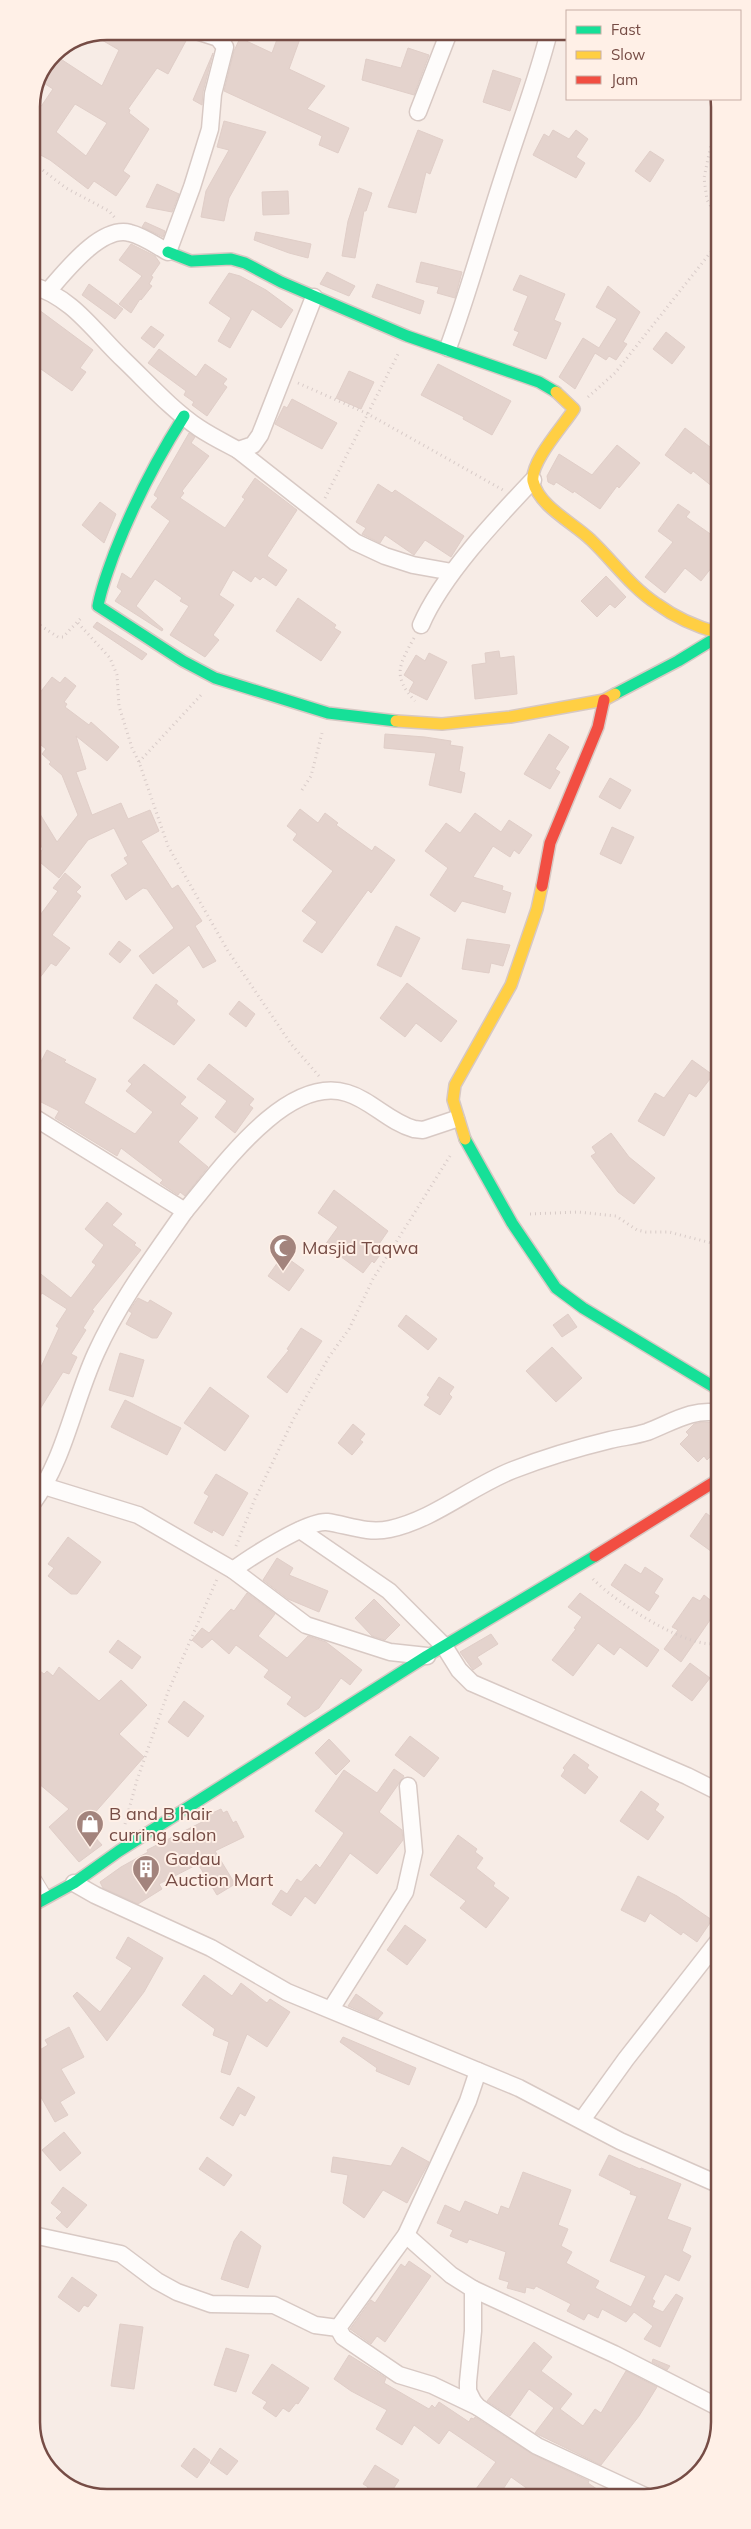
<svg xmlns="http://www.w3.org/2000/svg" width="751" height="2529" font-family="Mulish,sans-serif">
<rect width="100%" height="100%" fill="#f7ece6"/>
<g fill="#e4d3cd" stroke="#e0cec8" fill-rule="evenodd">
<path d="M107 31H182L181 35 187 39 168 74 157 68 128 109 130 110 129 113 149 129 123 171 130 176 116 196 94 181 88 189 50 160 31 150V121L53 89 42 82 53 54 102 86 119 50 95 36ZM75 104 107 123 86 156 56 132Z"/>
<polygon points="280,31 300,31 299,35 301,36 289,69 325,86 307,109 349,128 338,153 319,145 322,136 224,91 234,51 240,38 272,53"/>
<polygon points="408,48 429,55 414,95 362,80 366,59 401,68"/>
<polygon points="213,53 203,92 202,105 193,100"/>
<polygon points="493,70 521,79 510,111 483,102"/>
<polygon points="224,121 266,132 229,198 224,221 201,217 206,191 229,150 217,147"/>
<polygon points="418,130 443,140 430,174 426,172 416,213 388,207"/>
<polygon points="553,130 569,139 576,130 588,139 576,157 585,163 576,178 533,155 544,134 549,137"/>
<polygon points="650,151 664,160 650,182 635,171"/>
<polygon points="157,184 179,194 172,212 146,207"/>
<polygon points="359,188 372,193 366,211 364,211 355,258 342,256 348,221"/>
<polygon points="288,191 289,214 263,215 262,192"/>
<polygon points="145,222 165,231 163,237 142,227"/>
<polygon points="256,232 311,244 308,258 289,253 254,240"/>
<polygon points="131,244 155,256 160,263 151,276 153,277 149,284 152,286 141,300 140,299 131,313 119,304 142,276 119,260"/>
<polygon points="421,262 462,272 455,298 437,293 439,287 416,282"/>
<polygon points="327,272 355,286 349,296 320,284"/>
<polygon points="229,273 240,276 266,290 293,310 281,328 252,309 230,348 218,341 231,318 209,303"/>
<polygon points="520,275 565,294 554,320 561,323 546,359 513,345 519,332 514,330 528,296 513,290"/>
<polygon points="89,284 123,309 115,319 82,295"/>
<polygon points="377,284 424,301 420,314 372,297"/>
<polygon points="608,286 640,312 623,342 627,344 616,360 609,356 606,360 595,353 575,389 559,377 583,338 599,348 617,319 596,307"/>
<polygon points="31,304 93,350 80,368 86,372 72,391 31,362"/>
<polygon points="151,326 164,335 154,348 141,338"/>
<polygon points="666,332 685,347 672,364 653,349"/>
<polygon points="159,349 196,377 205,364 227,379 223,384 227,387 207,416 192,405 194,402 184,395 186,391 148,363"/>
<polygon points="438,364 511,401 492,435 463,419 464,417 421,395"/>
<polygon points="349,371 374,382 361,409 336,398"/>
<polygon points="292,399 337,423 322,449 275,424 284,406 287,408"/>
<polygon points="685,428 718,453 718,491 693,471 691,474 665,455"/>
<polygon points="189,433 195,437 191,443 209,456 182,491 184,493 180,498 225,528 245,499 242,497 255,478 297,510 267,556 287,570 276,586 263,577 260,580 255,576 251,582 233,570 219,595 234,605 213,635 219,640 205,657 170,635 189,606 180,601 182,598 155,579 136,606 163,629 162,631 115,601 122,591 117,587 122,573 131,579 170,521 151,507 158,498 154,495 158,487"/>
<polygon points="617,445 640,463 619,488 617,486 600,509 574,491 573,493 556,482 554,485 548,482 547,476 559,454 592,475"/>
<polygon points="378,484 392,493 395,490 464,536 451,557 425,540 414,555 385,535 380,543 362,534 366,528 356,522"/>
<polygon points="100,502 116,514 104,543 82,525"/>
<polygon points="678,504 690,512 686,517 719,540 719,558 701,581 685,568 665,593 645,577 673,542 658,531"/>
<polygon points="606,576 626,597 615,608 610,604 597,617 581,601"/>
<polygon points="298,598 336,625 334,628 341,632 321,661 276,631"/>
<polygon points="97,622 147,654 142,660 93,627"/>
<polygon points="499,651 500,658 514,656 517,694 475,699 472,665 486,663 485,653"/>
<polygon points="429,653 447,662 427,700 409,691 414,682 404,675 416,655 425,661"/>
<polygon points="52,677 60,683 65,677 76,686 64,702 67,704 65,707 89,725 91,722 119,747 107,761 76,736 86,769 76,772 92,815 121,803 128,819 150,810 159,831 141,841 172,889 178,885 202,921 195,926 216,961 203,968 189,945 153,974 139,956 174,928 147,889 143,888 126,900 111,875 128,864 124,858 128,856 114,828 88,840 59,878 35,858 43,849 32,832 32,801 57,842 78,815 62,775 49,764 51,762 42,754 46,749 32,738 32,703"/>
<polygon points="385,734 425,737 451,741 450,745 463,747 459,771 465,773 461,793 429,785 436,753 384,748"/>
<polygon points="549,734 569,747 555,769 560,772 550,789 524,774"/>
<polygon points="610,778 631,790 620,809 599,797"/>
<polygon points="300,809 318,823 325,813 338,823 336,825 372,851 375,846 395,860 371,893 368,890 322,953 303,941 317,922 302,911 333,871 293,840 297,834 287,826"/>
<polygon points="475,813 501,832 509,820 532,835 519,854 514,850 510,857 493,846 473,877 503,886 502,890 511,893 505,913 462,901 455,912 430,895 448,868 425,851 446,823 460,833"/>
<polygon points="612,827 634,837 621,864 600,854"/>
<polygon points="65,873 81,887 76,892 81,896 52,935 70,948 56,966 51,963 32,988 32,926 58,891 53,888"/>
<polygon points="396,926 420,938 401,977 377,965"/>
<polygon points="467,939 510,945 503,966 491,963 489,973 462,969"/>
<polygon points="119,941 131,950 120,963 109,954"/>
<polygon points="407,983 457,1021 441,1042 416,1023 405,1037 380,1018"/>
<polygon points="156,984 178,1001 176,1004 195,1020 174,1045 133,1018"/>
<polygon points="239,1001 255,1014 246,1027 229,1014"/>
<polygon points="47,1050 66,1060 64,1062 96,1079 84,1103 135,1134 153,1112 126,1091 132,1084 128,1081 144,1064 186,1097 180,1104 198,1118 178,1142 208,1167 185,1196 180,1192 178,1195 160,1183 163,1180 121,1148 117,1156 55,1118 59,1111 35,1099 38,1093 32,1090 32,1079"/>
<polygon points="692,1060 713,1075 696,1097 689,1093 664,1136 638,1121 655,1093 664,1098"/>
<polygon points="209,1064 254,1099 249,1105 253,1108 235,1133 215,1117 227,1101 197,1079"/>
<polygon points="611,1133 629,1157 655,1178 634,1204 618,1192 591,1156 596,1153 592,1147"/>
<polygon points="334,1190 388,1231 379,1244 385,1248 374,1263 372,1261 363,1273 325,1245 338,1227 318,1213"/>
<polygon points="107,1202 122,1214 112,1225 136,1243 134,1245 141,1250 92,1310 94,1311 83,1328 86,1330 71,1354 77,1357 69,1374 63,1372 32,1422 32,1365 41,1367 59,1328 56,1326 67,1309 42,1293 32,1307 32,1267 71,1298 96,1265 92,1262 104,1245 85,1229"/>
<polygon points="283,1255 304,1270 289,1291 268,1276"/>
<polygon points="138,1298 148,1303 150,1300 172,1313 157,1338 152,1338 126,1324 132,1313 129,1311"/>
<polygon points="568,1314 577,1327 562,1337 553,1325"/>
<polygon points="406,1315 437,1339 428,1350 398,1326"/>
<polygon points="301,1328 322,1341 287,1393 267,1377 289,1350 287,1349"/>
<polygon points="552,1347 582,1378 556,1402 526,1371"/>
<polygon points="120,1353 144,1360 133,1397 109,1390"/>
<polygon points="439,1377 454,1387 449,1394 452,1397 440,1415 424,1405 430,1397 427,1395"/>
<polygon points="210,1387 249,1416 225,1451 184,1423"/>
<polygon points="125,1400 181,1428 167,1455 111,1427"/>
<polygon points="702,1422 719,1423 719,1448 707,1460 704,1456 698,1462 680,1444 689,1435 686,1432 694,1424"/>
<polygon points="353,1424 365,1434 360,1440 363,1442 352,1455 338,1443"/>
<polygon points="216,1474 248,1493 223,1536 213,1530 212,1533 194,1523 209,1496 204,1493"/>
<polygon points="706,1513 719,1523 719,1557 690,1536"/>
<polygon points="68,1537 101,1562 77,1594 71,1594 48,1576 54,1568 48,1564"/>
<polygon points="277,1558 293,1568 289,1575 328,1591 319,1612 288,1599 263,1580"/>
<polygon points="625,1564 641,1574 645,1567 663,1579 654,1593 659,1596 649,1611 611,1585"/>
<polygon points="247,1593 275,1614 258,1636 287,1658 308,1636 326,1642 362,1670 350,1685 341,1678 319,1708 305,1717 287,1704 292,1697 264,1677 269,1670 236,1645 229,1654 212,1639 202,1648 192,1640 202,1628 209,1633 231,1609 234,1611"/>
<polygon points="580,1593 659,1650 647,1667 620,1647 614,1655 598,1643 573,1676 552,1660 576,1629 574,1628 582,1617 568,1607"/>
<polygon points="704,1595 719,1607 681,1662 664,1649 678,1630 672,1627 693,1597 700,1601"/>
<polygon points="374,1599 400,1625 385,1640 372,1636 355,1618"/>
<polygon points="491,1634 498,1644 477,1657 482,1664 473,1670 460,1652"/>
<polygon points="118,1640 141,1657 132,1669 109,1652"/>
<polygon points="690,1663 710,1678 692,1701 672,1686"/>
<polygon points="32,1665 44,1674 47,1671 53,1676 59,1667 99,1701 121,1680 147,1705 119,1734 144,1757 84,1825 102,1845 79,1862 49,1827 69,1809 32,1778"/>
<polygon points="184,1701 204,1716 188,1737 168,1722"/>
<polygon points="410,1736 439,1758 424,1777 395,1755"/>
<polygon points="329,1739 350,1761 336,1775 315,1753"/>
<polygon points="574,1754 589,1765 587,1768 598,1777 585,1794 561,1776 565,1770 563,1768"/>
<polygon points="394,1769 404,1776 379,1812 402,1830 403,1840 377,1874 350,1853 315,1904 305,1896 291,1916 272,1904 281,1890 287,1894 297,1879 301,1882 316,1864 320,1868 344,1833 315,1811 344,1770 377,1793"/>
<polygon points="641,1791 659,1804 655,1810 664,1817 648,1840 620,1821"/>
<polygon points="221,1809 223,1813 227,1811 233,1823 236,1821 244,1837 215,1851 235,1884 217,1895 198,1864 159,1884 162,1889 138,1904 103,1888 100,1882 121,1867 148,1852 147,1850 206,1820 204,1817"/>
<polygon points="458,1835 477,1849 475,1852 483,1858 476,1868 495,1883 493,1886 509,1898 486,1928 460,1908 466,1901 430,1875"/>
<polygon points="638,1876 677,1896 712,1920 697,1942 683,1932 681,1935 650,1913 645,1922 621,1910"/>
<polygon points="405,1925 426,1940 407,1965 387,1950"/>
<polygon points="128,1937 163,1958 144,1992 107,2041 73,1996 77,1992 100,2012 132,1968 116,1958"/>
<polygon points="204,1975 232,1996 241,1983 267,2003 270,1999 290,2012 267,2047 247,2034 230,2075 221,2072 229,2042 213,2035 215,2029 182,2005"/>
<polygon points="356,1994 383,2013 378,2019 348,2006"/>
<polygon points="69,2027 84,2057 61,2069 75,2093 60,2102 68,2115 55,2122 33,2083 33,2054 48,2045 45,2040"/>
<polygon points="343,2037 416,2068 409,2085 376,2071 377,2068 340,2042"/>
<polygon points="238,2087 255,2097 245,2116 240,2113 233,2126 220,2118"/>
<polygon points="64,2132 81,2153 60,2171 42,2150"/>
<polygon points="402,2147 429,2162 407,2203 383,2190 364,2218 343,2203 348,2175 331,2172 333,2157 391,2166"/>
<polygon points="609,2155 640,2169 641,2168 681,2184 667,2219 691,2228 682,2251 691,2256 679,2281 665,2274 652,2299 655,2301 652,2307 663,2312 676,2294 683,2298 660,2347 644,2339 653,2326 634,2312 626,2322 602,2309 598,2318 588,2313 584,2320 567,2311 571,2304 536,2286 534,2289 526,2287 525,2293 507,2288 509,2282 499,2279 506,2252 469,2239 467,2243 450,2236 453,2230 437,2223 445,2205 460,2212 465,2201 498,2215 501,2206 509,2209 523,2172 571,2190 558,2225 568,2229 561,2246 572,2252 566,2263 599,2281 595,2288 631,2307 646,2276 610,2261 637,2196 630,2194 631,2191 599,2175"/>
<polygon points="207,2157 232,2175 224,2186 199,2169"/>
<polygon points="63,2187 87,2205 67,2228 56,2218 62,2212 51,2203"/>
<polygon points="241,2231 261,2246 248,2288 221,2279 234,2241"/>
<polygon points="409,2261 431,2276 385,2342 377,2336 371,2344 350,2329 371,2300 375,2303 401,2264 405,2267"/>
<polygon points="72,2277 97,2295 88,2307 84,2305 79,2312 58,2297"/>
<polygon points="120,2324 143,2327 134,2389 111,2386"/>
<polygon points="534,2342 552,2357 541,2371 572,2394 560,2409 583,2426 595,2409 601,2413 626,2371 657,2387 639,2416 601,2465 535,2433 554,2408 529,2389 510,2416 487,2401"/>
<polygon points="226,2348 249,2355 236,2392 214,2385"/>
<polygon points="349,2355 386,2378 384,2383 429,2409 432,2405 435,2408 439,2402 469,2422 471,2418 474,2419 475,2417 532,2454 589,2481 588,2483 607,2496 562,2496 554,2491 550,2496 539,2497 511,2477 498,2497 470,2497 496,2462 449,2430 439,2444 414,2425 402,2445 376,2429 387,2410 351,2391 334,2379"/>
<polygon points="653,2359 670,2366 667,2370 652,2362"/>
<polygon points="272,2364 309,2388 298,2404 296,2403 289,2412 283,2408 276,2417 263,2408 267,2402 252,2393"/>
<polygon points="194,2448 210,2460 197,2478 181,2466"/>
<polygon points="220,2448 238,2461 227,2475 210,2463"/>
<polygon points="375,2465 399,2480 388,2497 362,2497 368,2487 363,2484"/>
</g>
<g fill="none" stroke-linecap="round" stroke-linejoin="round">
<defs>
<polyline id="lane" points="32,1871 47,1896"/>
<g id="street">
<polyline points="418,112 449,32"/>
<path d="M31 285C74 298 94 332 125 361 148 383 172 410 199 428 211 436 225 443 238 450L253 445 260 435 314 297"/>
<path d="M49 290C65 272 101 225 130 233 143 236 157 246 168 252L192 187 210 129 213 94 225 47 218 38 196 31"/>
<path d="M448 348C469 291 485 232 504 174 519 126 537 80 549 32"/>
<polyline points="238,450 355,542 385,556 413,565 452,572"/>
<path d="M421 625C442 576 496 519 533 480"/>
<path d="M32 1116 185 1211C153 1257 119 1302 96 1353 73 1403 65 1459 32 1504"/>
<path d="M185 1211C219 1171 286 1074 347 1093 371 1100 389 1122 414 1129L423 1130 456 1119"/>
<polyline points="44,1486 138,1515 233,1570 306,1625 390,1652 427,1656"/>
<polyline points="300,1530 389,1591 444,1646 459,1670 472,1683 687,1776 719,1792"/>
<path d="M233 1570C249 1558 308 1520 327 1522 348 1525 367 1534 390 1529 435 1519 470 1487 513 1470 544 1458 577 1448 610 1440 622 1437 635 1436 647 1432 671 1423 692 1408 719 1413"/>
<polyline points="74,1883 95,1895 211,1948 287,1992 519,2088 620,2141 720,2185"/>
<polyline points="331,2009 405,1892 414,1852 408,1786"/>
<polyline points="582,2120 626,2059 719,1940"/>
<polyline points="33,2235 121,2254 157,2281 177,2292 211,2304 274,2305 315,2325 338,2328"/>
<polyline points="406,2235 451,2275 473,2289 473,2331 468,2382 468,2391 473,2401 478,2407 537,2446 645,2496"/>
<polyline points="473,2289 614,2354 720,2408"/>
<polyline points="478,2407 432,2385 399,2375 343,2337 338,2328 406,2235 468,2101 478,2071"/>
<polyline points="703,2469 704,2467"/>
</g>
<g id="fast">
<polyline points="168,252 191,261 231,259 245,263 281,282 407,336 539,382 556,392"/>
<path d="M184 416C156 460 133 505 114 554 108 571 101 588 98 606L183 661 215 678 328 713 396 721"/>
<polyline points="615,694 678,661 719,636"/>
<polyline points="465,1139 512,1223 556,1288 583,1308 719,1390"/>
<polyline points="32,1906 74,1883 119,1851 427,1656 595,1556"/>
</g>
<g id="slow">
<path d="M556 392 574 409C564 425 530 462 533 481 539 507 574 523 591 540 614 562 631 587 657 604 676 618 697 627 719 633"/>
<polyline points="396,721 442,724 510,717 604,700 615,694"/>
<polyline points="465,1139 453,1100 455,1085 511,985 537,909 542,886"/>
</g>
<g id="jam">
<polyline points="542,886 550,843 598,727 604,700"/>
<polyline points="595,1556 719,1479"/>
</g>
</defs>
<use href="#lane" stroke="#d8c9c4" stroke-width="11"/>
<use href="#street" stroke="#d8c9c4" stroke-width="19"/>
<use href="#fast" stroke="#d7c8c3" stroke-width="14"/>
<use href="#slow" stroke="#d7c8c3" stroke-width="14"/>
<use href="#jam" stroke="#d7c8c3" stroke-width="14"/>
<g stroke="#d8cbc8" stroke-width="3" stroke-dasharray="1 4" stroke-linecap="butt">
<polyline points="718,123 714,130 704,178 707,200 718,218"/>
<polyline points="31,161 66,188 109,211 115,218"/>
<polyline points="298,383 368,414 503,490"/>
<polyline points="588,397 615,373 718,243"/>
<polyline points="325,498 398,354"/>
<polyline points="32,620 58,637 63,637 82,617"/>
<polyline points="78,623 110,658 117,675 119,706 132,748 139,762 168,846 228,951 291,1044 319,1076"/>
<path d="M414 638C399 665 392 676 415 701"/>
<polyline points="139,762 202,694"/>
<polyline points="302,790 311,776 322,733"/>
<polyline points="530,1214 578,1212 616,1216 637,1230 646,1232 669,1232 719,1245"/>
<polyline points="236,1546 255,1499 293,1420 329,1357 349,1329 373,1279 450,1156"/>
<path d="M593 1579C614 1601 689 1651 719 1643"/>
<polyline points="125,1824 137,1780 168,1692 217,1579"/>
</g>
<use href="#lane" stroke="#fefcfb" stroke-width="9"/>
<use href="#street" stroke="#fefcfb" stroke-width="16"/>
<use href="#fast" stroke="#16e098" stroke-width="11"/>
<use href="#slow" stroke="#ffcf43" stroke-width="11"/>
<use href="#jam" stroke="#f24e42" stroke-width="11"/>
</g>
<defs>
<symbol id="mosque-pin" viewBox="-11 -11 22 30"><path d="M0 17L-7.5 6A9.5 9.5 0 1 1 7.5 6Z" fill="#a3847d" stroke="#fff0e7"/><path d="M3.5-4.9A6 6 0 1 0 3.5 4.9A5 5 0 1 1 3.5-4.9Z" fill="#fff"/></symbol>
<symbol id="shop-pin" viewBox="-11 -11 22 30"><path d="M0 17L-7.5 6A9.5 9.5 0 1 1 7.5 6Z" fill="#a3847d" stroke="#fff0e7"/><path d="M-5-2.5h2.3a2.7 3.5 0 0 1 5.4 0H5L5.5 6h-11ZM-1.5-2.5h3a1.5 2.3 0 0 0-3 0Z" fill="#fff"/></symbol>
<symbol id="building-pin" viewBox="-11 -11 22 30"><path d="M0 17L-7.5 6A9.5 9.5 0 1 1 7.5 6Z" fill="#a3847d" stroke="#fff0e7"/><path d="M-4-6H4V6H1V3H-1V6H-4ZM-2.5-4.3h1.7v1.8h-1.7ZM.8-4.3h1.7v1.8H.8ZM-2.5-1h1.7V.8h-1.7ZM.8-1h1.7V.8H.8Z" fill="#fff"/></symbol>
</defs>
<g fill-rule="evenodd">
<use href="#mosque-pin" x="267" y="1232" width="32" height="43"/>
<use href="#shop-pin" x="74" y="1808" width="32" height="43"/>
<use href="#building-pin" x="130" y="1853" width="32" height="43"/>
</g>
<g text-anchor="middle" stroke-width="4" stroke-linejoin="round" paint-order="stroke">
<g font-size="18" fill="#764c45" stroke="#fff0e7" text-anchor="start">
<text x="302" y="1254">Masjid Taqwa</text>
<text x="109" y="1820">B and B hair<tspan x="109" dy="21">curring salon</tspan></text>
<text x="165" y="1865">Gadau<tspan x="165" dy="21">Auction Mart</tspan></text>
</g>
</g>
<path d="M0 0H751V2529H0ZM107 40H644A67 67 0 0 1 711 107V2422A67 67 0 0 1 644 2489H107A67 67 0 0 1 40 2422V107A67 67 0 0 1 107 40Z" fill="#fff0e7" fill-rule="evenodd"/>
<path fill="none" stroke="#764c45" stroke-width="2.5" d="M107 40H644A67 67 0 0 1 711 107V2422A67 67 0 0 1 644 2489H107A67 67 0 0 1 40 2422V107A67 67 0 0 1 107 40Z"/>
<rect x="566" y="10" width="175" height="90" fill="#fff0e7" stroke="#c8aea6"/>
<rect x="576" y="26" width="25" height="8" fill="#16e098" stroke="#c8aea6"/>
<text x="611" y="35" font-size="15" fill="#764c45">Fast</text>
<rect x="576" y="51" width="25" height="8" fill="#ffcf43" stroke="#c8aea6"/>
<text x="611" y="60" font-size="15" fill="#764c45">Slow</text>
<rect x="576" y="76" width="25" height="8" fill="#f24e42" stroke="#c8aea6"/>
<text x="611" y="85" font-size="15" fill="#764c45">Jam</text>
</svg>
